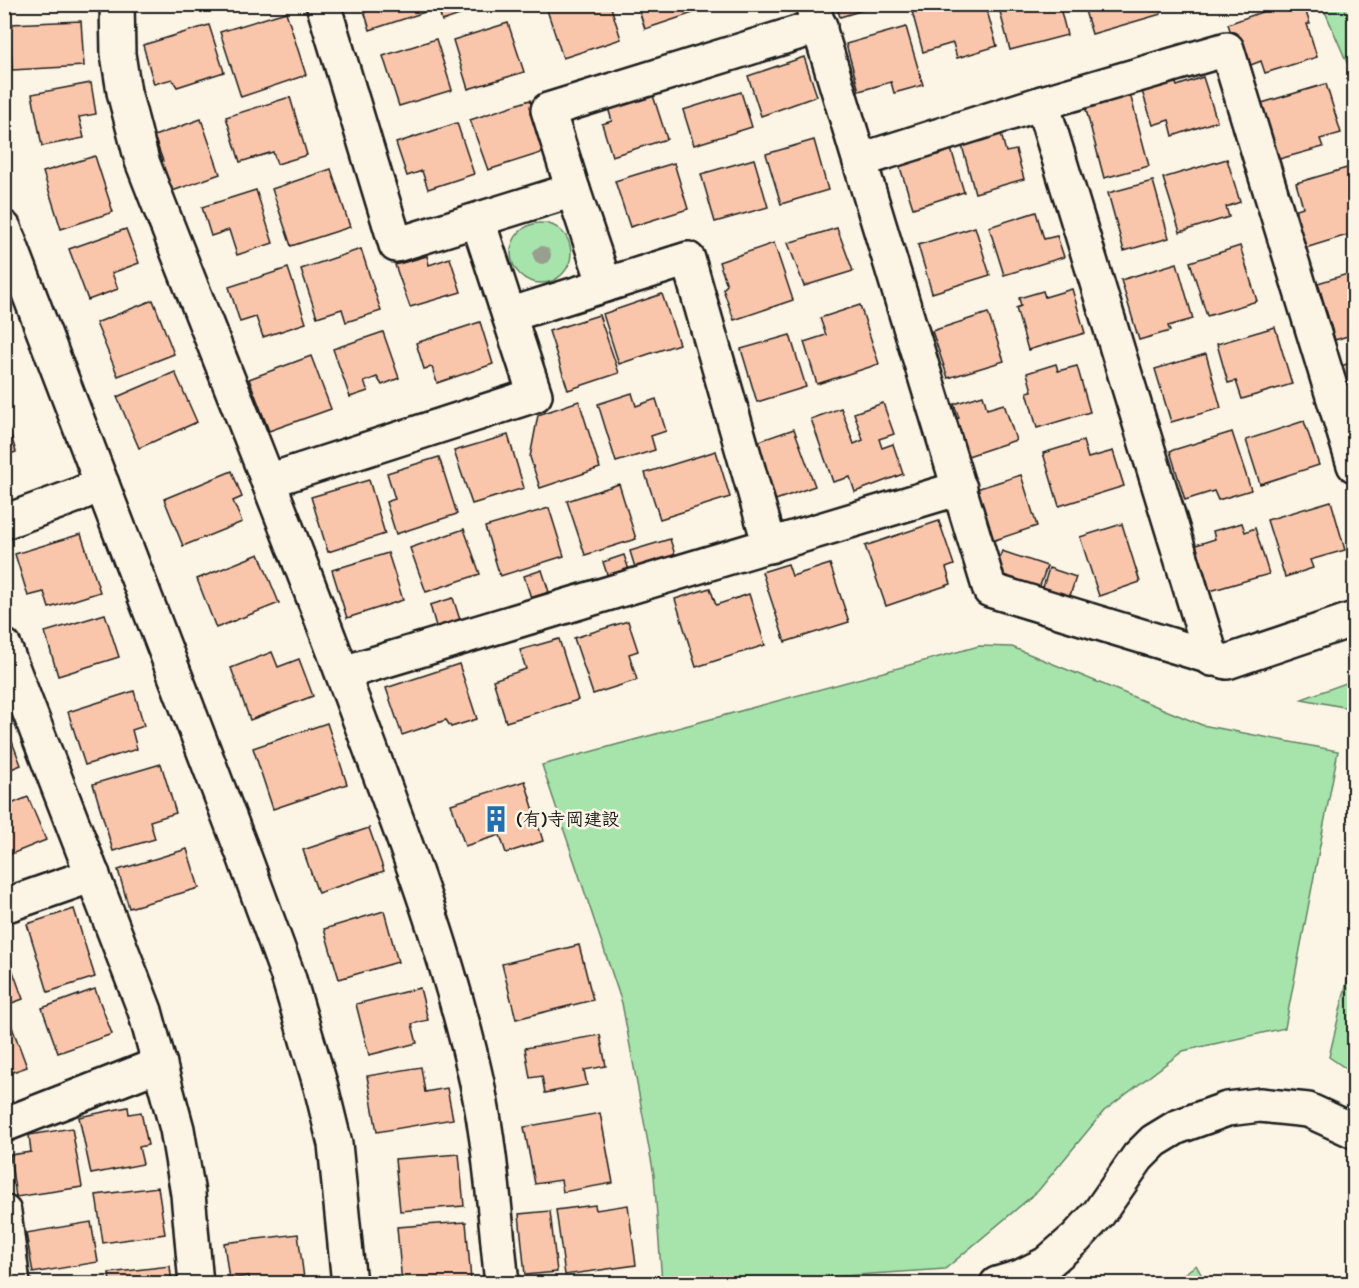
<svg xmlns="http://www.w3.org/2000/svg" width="1359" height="1288" font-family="Mali,'Klee One',sans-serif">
<rect width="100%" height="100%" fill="#fcf5e5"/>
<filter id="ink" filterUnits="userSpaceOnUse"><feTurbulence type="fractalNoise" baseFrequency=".0167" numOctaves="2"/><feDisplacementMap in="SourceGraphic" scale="12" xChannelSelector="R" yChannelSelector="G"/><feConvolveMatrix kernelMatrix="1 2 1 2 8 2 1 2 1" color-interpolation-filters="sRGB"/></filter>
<g filter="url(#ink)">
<g fill="#a7e4ab" stroke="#628064" stroke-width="1.5">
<polygon points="1316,5 1354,5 1354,79 1326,14"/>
<circle cx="541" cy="253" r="30"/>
<polygon points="979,646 1012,647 1202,725 1338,751 1285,1028 1183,1051 1104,1111 1038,1191 945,1269 741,1283 662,1283 654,1175 622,1003 542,765"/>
<polygon points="1354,680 1354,709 1302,699"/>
<polygon points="1354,952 1354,1074 1329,1057"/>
<polygon points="1196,1265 1206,1283 1172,1283"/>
</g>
<g fill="#fac6ab" stroke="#1c1c1c" stroke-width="1.5">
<polygon points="362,4 426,4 428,11 370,30"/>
<polygon points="437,4 492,4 442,21"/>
<polygon points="545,4 610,4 621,39 563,58"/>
<polygon points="637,4 697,4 699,11 645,29"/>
<polygon points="836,4 883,4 840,17"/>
<polygon points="910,4 985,4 997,46 957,58 953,43 923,52"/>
<polygon points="998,4 1059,4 1067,35 1010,50"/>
<polygon points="1083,4 1158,4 1161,14 1092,34"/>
<polygon points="1284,4 1299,4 1302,10 1305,9 1310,24 1307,24 1317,57 1265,73 1261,61 1243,68 1228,24"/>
<polygon points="286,12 306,75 241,97 220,32"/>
<polygon points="81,21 84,66 12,70 10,24"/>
<polygon points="508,23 524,72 468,89 453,40"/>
<polygon points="209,25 224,72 177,87 172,79 154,84 143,45"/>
<polygon points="906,27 923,85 894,93 891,82 859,91 846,44"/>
<polygon points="436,39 452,90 399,106 383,56"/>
<polygon points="804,57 817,96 761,116 748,76"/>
<polygon points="1203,77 1217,121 1173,136 1169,120 1153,125 1141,88 1174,78 1177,86"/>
<polygon points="91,83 96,114 79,117 84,138 42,146 32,94"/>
<polygon points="1326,84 1341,133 1320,139 1323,147 1272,161 1255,105"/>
<polygon points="650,86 667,139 612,156 602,124 612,121 606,101"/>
<polygon points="1129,90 1149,166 1104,178 1084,102"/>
<polygon points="741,92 752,127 694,145 683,110"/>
<polygon points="290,97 307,155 277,164 273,152 240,162 226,117"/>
<polygon points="530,100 547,151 488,170 470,120"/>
<polygon points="201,119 220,174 164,194 154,164 163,161 154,136"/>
<polygon points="457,123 474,174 428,189 422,171 407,176 396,143"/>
<polygon points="1000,130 1006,152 1016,150 1024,179 975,193 961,142"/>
<polygon points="814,140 828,190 781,204 766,154"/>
<polygon points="949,142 964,192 913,208 897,158"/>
<polygon points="95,156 113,212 61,229 43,172"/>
<polygon points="754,159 768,207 715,222 701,174"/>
<polygon points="1227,159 1240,202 1226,207 1229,217 1180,232 1163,178"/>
<polygon points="674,163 688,209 630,227 615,181"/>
<polygon points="1347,168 1354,192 1354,233 1302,249 1291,211 1303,207 1296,183"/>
<polygon points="331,169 350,227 291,246 272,189"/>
<polygon points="1153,181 1169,238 1124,251 1108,193"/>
<polygon points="256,190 273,243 237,255 229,230 211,236 202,207"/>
<polygon points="1036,212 1044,239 1057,236 1064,257 1004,275 989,227"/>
<polygon points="975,227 990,275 932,293 918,245"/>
<polygon points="837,228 853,271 804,286 788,243"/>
<polygon points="126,229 139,263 112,273 118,289 88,300 69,249"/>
<polygon points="774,243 793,300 734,320 723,289 727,285 719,262"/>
<polygon points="1240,246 1257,301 1207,316 1190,262"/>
<polygon points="361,249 381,311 346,322 342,309 317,317 301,269"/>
<polygon points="427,256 429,265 450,258 461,292 410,307 395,265"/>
<polygon points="1177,263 1193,319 1168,326 1170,331 1139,340 1121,280"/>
<polygon points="288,268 306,323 263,337 256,317 240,322 229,287"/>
<polygon points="1354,272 1354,334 1335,340 1318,283"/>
<polygon points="1072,289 1085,333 1028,350 1016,308 1021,306 1019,298 1043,291 1045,297"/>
<polygon points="662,294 679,344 619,364 603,314"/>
<polygon points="153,300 174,354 118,376 96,323"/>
<polygon points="860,305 879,364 817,384 804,342 826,335 820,318"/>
<polygon points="988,313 1004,361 948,378 932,331"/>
<polygon points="599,315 619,373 568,390 549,331"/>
<polygon points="480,322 493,364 437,383 432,367 424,369 416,343"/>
<polygon points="1275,327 1292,384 1242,399 1236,381 1228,383 1217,344"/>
<polygon points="383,332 399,378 382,385 377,377 364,382 368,391 350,397 333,349"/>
<polygon points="790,335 806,387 757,402 741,349"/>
<polygon points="1206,354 1221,408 1171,422 1155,369"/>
<polygon points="311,356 331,409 269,431 249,379"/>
<polygon points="1354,361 1354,414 1339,367"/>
<polygon points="1056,364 1058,371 1077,366 1090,412 1037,428 1027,392 1032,391 1027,373"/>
<polygon points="175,372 197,422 139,448 117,397"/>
<polygon points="632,393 636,406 656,399 666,431 651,436 655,450 616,462 598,404"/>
<polygon points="983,395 987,409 1004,404 1016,440 959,459 946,422 959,418 954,404"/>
<polygon points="579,401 600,468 540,488 530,457 538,415"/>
<polygon points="883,403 894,434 879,439 882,448 893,444 903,474 855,492 850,477 833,482 811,419 841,408 854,444 863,440 854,413"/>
<polygon points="4,412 16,452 4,456"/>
<polygon points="1304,421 1319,465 1260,484 1246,440"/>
<polygon points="794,429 815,486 767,503 748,445"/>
<polygon points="1232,432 1251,490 1218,500 1214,491 1185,500 1170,451"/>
<polygon points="508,435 524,488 472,504 454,451"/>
<polygon points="1083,441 1088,458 1113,451 1124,486 1059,506 1043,453"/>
<polygon points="716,451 730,497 660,519 645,473"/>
<polygon points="439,457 457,514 396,534 386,502 395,499 387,473"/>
<polygon points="232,471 242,497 233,501 242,522 183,546 164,499"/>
<polygon points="1021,475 1037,526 986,543 970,491"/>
<polygon points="369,480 385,534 328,552 311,497"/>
<polygon points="619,484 636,539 585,555 567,501"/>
<polygon points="1331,501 1345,550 1310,560 1313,568 1285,577 1267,520"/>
<polygon points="549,508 564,556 500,576 485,527"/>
<polygon points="939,521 954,565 946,568 951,584 886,606 865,546"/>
<polygon points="1242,523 1245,532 1255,528 1269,574 1210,591 1196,545 1215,539 1213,531"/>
<polygon points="1122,524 1140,582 1099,596 1080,537"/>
<polygon points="464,529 480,574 426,592 410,548"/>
<polygon points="81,534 100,592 49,608 44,592 28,596 15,554"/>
<polygon points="670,539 677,561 637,574 630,551"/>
<polygon points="1002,551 1047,566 1037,594 992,579"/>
<polygon points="388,553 403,600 347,618 332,570"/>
<polygon points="259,554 279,603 216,628 197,579"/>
<polygon points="624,555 631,576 610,583 603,562"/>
<polygon points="788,564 792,576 830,564 849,622 785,642 762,572"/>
<polygon points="1049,568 1076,577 1067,605 1040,597"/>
<polygon points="542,570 549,592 531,598 524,576"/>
<polygon points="710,588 716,605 749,594 765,645 696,667 675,599"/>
<polygon points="453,598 461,623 437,630 430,605"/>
<polygon points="105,614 119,657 58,676 45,632"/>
<polygon points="628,621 638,651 629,654 637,680 593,694 574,638"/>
<polygon points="559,639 578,700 506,722 493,680 526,669 520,650"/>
<polygon points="272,652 278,667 299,659 313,696 250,720 231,668"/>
<polygon points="459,664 477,719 451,727 446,720 402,735 386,688"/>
<polygon points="134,691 144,726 132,730 137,749 85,765 68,712"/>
<polygon points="4,721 21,765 4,772"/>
<polygon points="327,723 347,784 273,809 253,748"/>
<polygon points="161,764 176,813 150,821 155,839 113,851 93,784"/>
<polygon points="525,781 543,841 506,853 500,835 465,846 451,804"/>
<polygon points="28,797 46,840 4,857 4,807"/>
<polygon points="369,828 384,871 318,893 303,850"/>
<polygon points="187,849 199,888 129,908 118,870"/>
<polygon points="74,909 95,977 48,992 27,924"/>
<polygon points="384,911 398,962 339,979 324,929"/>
<polygon points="579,945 593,1000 516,1019 502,964"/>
<polygon points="6,952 23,999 4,1006 4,953"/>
<polygon points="420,988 428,1020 412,1024 417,1043 369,1055 356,1004"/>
<polygon points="95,989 112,1034 58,1053 42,1008"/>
<polygon points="9,1019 27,1067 4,1075 4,1020"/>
<polygon points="600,1035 606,1066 584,1070 587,1085 545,1093 542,1076 530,1078 525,1048"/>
<polygon points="421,1067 425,1092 447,1088 453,1119 377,1132 367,1076"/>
<polygon points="128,1107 129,1114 141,1112 148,1145 139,1147 143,1164 91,1174 79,1117"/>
<polygon points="600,1113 613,1183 563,1192 561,1180 535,1184 524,1127"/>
<polygon points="72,1128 82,1187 16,1197 10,1155 31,1152 29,1135"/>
<polygon points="459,1154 464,1206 400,1211 395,1159"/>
<polygon points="158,1187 165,1234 103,1243 96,1195"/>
<polygon points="595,1205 596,1210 628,1205 636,1265 565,1275 556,1210"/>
<polygon points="550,1211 557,1272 525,1275 519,1214"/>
<polygon points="91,1222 98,1262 33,1273 26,1233"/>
<polygon points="466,1222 471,1280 402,1284 397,1227"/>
<polygon points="298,1234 304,1278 287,1280 288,1284 250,1284 249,1276 229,1279 224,1243"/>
<polygon points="170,1266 172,1284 110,1284 109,1273"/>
</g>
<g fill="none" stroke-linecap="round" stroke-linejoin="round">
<defs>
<g id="minor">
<path d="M117 4 118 54 124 92 142 161C213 344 288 526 356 710 402 833 449 955 477 1083 491 1149 495 1217 502 1284"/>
<polyline points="323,4 396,245 573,190"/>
<polyline points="812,4 990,590 1227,662 1354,619"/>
<polyline points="1042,103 1212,659"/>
<polyline points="861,160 1042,103 1227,49 1354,465"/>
<polyline points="4,228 244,856 288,976 321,1087 335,1144 349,1284"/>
<polyline points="605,285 573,190 548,110 820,26"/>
<polyline points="509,315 688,259 770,546"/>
<polyline points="268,481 535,395 478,221"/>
<polyline points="4,522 75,496 102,484"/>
<polyline points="4,646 145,1011 177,1129 188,1194 196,1284"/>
<polyline points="343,673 960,488"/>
<polyline points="4,906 93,875"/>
<polyline points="4,1125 160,1064"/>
<polyline points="4,1212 13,1284"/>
<polyline points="997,1284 1020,1277 1046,1264 1076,1238 1099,1213 1138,1157 1154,1141 1177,1127 1227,1109 1260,1105 1308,1110 1354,1131"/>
</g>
</defs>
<use href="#minor" stroke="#1c1c1c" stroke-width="38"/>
<use href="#minor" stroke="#fcf5e5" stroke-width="33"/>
</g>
<circle fill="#989f8e" cx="542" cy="255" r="9"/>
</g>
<defs>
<symbol id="building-bare" viewBox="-9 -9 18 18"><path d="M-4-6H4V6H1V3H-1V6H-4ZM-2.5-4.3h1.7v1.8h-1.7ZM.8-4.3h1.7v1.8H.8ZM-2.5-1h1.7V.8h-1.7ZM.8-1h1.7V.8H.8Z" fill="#1f6fb2" stroke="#fcf5e5" stroke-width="2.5" paint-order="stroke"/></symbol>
</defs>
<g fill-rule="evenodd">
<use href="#building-bare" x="477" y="800" width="38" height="38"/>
</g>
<g text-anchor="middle" stroke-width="5" stroke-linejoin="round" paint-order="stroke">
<g font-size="18" font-weight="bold" fill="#1c1c1c" stroke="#fcf5e5" text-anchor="start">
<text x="516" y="825">(有)寺岡建設</text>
</g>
</g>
<rect width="1359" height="1288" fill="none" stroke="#fcf5e5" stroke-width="24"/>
<rect x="12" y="12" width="1335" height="1264" fill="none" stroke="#1c1c1c" stroke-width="2" filter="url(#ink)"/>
</svg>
